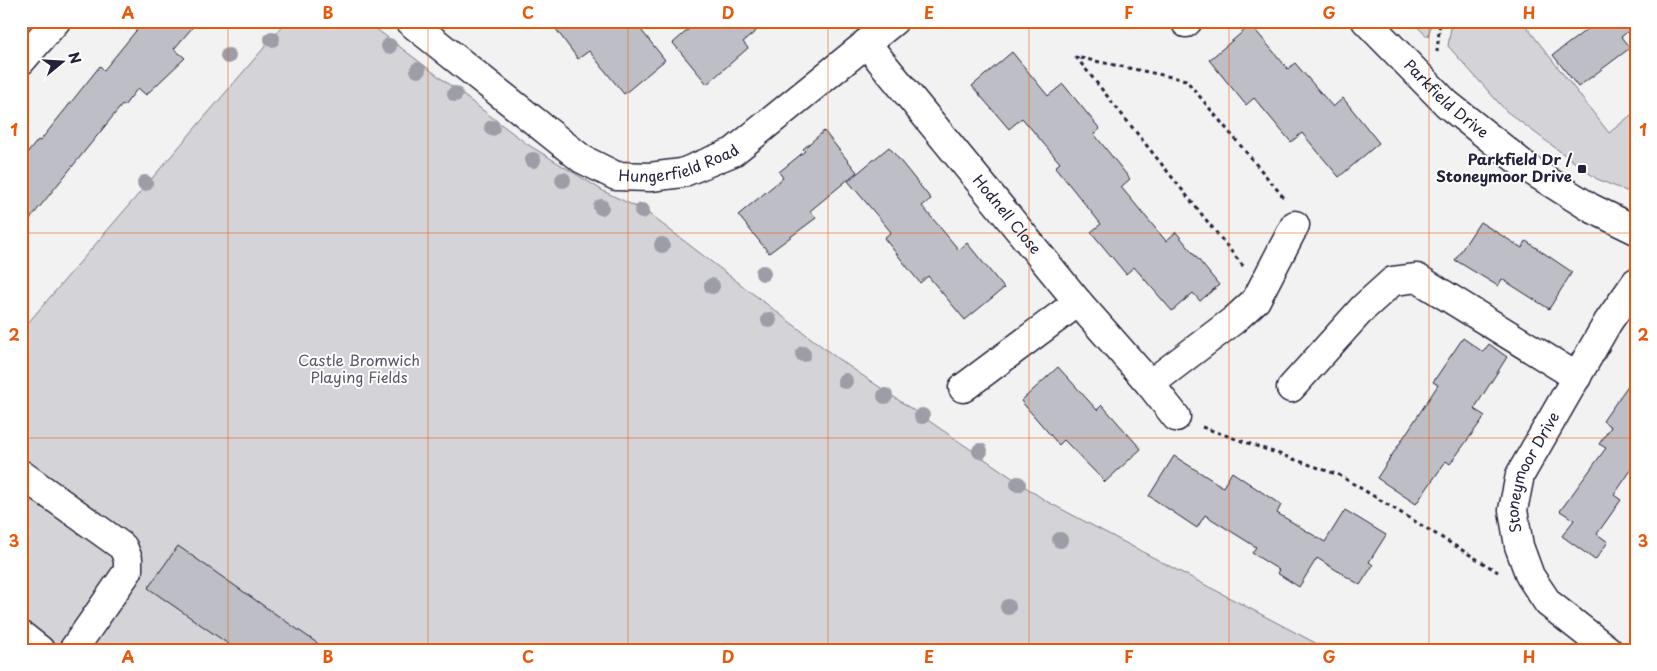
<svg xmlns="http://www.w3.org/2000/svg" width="1657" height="671" font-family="'Playpen Sans',sans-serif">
<rect width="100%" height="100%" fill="#f2f2f3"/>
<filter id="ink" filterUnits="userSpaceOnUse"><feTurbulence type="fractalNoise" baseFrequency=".02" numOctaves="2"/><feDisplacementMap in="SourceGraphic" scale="10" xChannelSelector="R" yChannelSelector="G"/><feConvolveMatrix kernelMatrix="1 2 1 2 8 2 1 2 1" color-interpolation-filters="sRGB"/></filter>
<g filter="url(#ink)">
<g fill="#d3d3d8" stroke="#7a7a8a">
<polygon points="287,21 366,21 527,144 605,192 645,211 837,358 1046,501 1323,647 1321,650 21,650 21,331"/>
<polygon points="1414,21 1432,21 1428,37 1413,23"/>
<polygon points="1452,21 1522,21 1609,133 1636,111 1636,195 1597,179 1506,111 1448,46"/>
</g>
<g fill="#bebec6" stroke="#22223b">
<polygon points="144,21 198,21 174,49 185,58 146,95 138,88 124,106 122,105 21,230 21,161 38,140 40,141 100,66 104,70"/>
<polygon points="550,21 634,21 665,60 624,94 589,51 578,59"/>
<polygon points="698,21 768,21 743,42 748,48 707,84 673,43"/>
<polygon points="1598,21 1636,21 1636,25 1621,37 1630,48 1578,87 1553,55"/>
<polygon points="1251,25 1288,69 1295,63 1333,107 1343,98 1379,143 1339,177 1302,133 1291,142 1254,98 1246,105 1209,60"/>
<polygon points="1012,52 1048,96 1063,84 1100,129 1094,134 1130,179 1121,187 1166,241 1176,232 1219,285 1200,301 1193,293 1172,311 1134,267 1126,274 1091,232 1101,224 1055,167 1060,163 1022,118 1009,129 972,86"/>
<polygon points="824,131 857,172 810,211 816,218 769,253 738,215 783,178 779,172 805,151 803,149"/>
<polygon points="889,147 931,199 922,206 959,250 967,243 1004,288 965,320 928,276 920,283 884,238 891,232 848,181"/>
<polygon points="1480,222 1522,248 1526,241 1572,272 1549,309 1502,279 1498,286 1455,260"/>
<polygon points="1463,338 1483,352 1489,344 1507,357 1474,409 1485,416 1450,464 1446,461 1416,504 1377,478 1438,385 1433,382"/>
<polygon points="1058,367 1097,410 1102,405 1141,449 1105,482 1064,440 1059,445 1021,401"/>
<polygon points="1636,374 1636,463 1614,495 1621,500 1597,534 1608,542 1595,560 1562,536 1574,520 1560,511 1606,448 1599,444 1611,427 1603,421"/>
<polygon points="1174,456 1223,487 1232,472 1281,505 1277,513 1325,542 1345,510 1386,535 1369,562 1373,565 1360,585 1317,558 1299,587 1277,573 1279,570 1252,553 1256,547 1205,515 1197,528 1149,496"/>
<polygon points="178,546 327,650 237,650 148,588"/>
</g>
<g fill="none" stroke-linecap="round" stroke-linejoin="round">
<defs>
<g id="minor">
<path id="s1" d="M409 21 582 159 616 176 650 177 682 173 733 152 894 21"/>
<path id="s2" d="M1366 21 1447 104 1529 169 1591 208 1636 230"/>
<polyline points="1186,23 1188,21"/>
<path id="s3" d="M866 43 1078 302 1150 384 1234 320 1256 300 1295 225"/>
<polyline points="21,61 56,21"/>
<polyline points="1150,384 1176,417"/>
<polyline points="963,388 1078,302"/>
<polyline points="1291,388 1363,308 1393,281 1417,278 1577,377"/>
<polyline points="21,474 123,547 128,559 128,571 73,650"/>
<polyline points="21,635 40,650"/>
<path id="s4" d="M1608 650 1548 603 1530 576 1519 546 1513 510 1520 475 1608 322 1636 282"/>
</g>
</defs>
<use href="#minor" stroke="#22223b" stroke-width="31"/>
<g stroke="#22223b" stroke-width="3" stroke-dasharray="4 4" stroke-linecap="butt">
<polyline points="1437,52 1440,21"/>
<polyline points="1243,266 1076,57 1186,80 1285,199"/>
<polyline points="1202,427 1339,475 1498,572"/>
</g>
<use href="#minor" stroke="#fff" stroke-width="28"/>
</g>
<g fill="#9d9da8">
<circle cx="272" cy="39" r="8"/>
<circle cx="389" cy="46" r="8"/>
<circle cx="228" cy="56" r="8"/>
<circle cx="418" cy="70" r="8"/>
<circle cx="455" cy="94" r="8"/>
<circle cx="492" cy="128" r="8"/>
<circle cx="533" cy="160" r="8"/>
<circle cx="563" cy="180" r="8"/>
<circle cx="145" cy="183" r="8"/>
<circle cx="601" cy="207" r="8"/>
<circle cx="642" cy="211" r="8"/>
<circle cx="662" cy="245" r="8"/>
<circle cx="763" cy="273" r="8"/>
<circle cx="712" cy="286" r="8"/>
<circle cx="769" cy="320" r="8"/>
<circle cx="803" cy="354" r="8"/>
<circle cx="845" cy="381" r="8"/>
<circle cx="885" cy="396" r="8"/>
<circle cx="922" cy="416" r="8"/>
<circle cx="980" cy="451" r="8"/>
<circle cx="1018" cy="484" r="8"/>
<circle cx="1060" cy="540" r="8"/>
<circle cx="1008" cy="607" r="8"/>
</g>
</g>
<path fill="none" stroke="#e8590c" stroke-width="1" stroke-opacity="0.55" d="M228 21V650M428 21V650M628 21V650M828 21V650M1029 21V650M1229 21V650M1429 21V650M21 233H1636M21 438H1636"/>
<rect fill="#22223b" stroke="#fff" stroke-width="2" x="1577" y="164" width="10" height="10" rx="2.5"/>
<g text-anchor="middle" stroke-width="4" stroke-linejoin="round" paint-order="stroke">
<g font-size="15" fill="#22223b" stroke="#fff">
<text dy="5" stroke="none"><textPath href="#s2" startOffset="112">Parkfield Drive</textPath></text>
<text dy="5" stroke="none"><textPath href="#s1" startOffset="324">Hungerfield Road</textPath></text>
<text dy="5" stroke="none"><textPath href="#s3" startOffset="222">Hodnell Close</textPath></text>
<text dy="5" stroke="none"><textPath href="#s4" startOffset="219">Stoneymoor Drive</textPath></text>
</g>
<g font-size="15" font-weight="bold" fill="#22223b" stroke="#fff" text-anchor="end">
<text x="1572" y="165">Parkfield Dr /<tspan x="1572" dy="17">Stoneymoor Drive</tspan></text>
</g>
<g font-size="15" fill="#57576a" stroke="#fff">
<text x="359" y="366">Castle Bromwich<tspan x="359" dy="17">Playing Fields</tspan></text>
</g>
</g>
<rect width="1657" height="671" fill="none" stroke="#fff" stroke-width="55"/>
<g transform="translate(62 62) rotate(72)" stroke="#ffffff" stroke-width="4" paint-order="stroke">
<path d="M0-4L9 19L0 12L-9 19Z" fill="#22223b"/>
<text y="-8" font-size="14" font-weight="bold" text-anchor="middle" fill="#22223b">N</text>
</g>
<rect x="28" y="28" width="1602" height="616" fill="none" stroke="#e8590c" stroke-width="2"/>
<g font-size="16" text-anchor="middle" font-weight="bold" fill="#e8590c">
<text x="128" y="19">A</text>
<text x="328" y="19">B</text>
<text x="528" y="19">C</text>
<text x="728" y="19">D</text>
<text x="929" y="19">E</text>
<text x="1129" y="19">F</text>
<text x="1329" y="19">G</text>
<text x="1529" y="19">H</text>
<text x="14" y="136">1</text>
<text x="1643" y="136">1</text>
<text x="14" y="341">2</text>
<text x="1643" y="341">2</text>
<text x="14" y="547">3</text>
<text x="1643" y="547">3</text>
<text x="128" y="663">A</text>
<text x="328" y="663">B</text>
<text x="528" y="663">C</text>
<text x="728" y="663">D</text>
<text x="929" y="663">E</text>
<text x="1129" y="663">F</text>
<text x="1329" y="663">G</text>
<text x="1529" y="663">H</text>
</g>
</svg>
